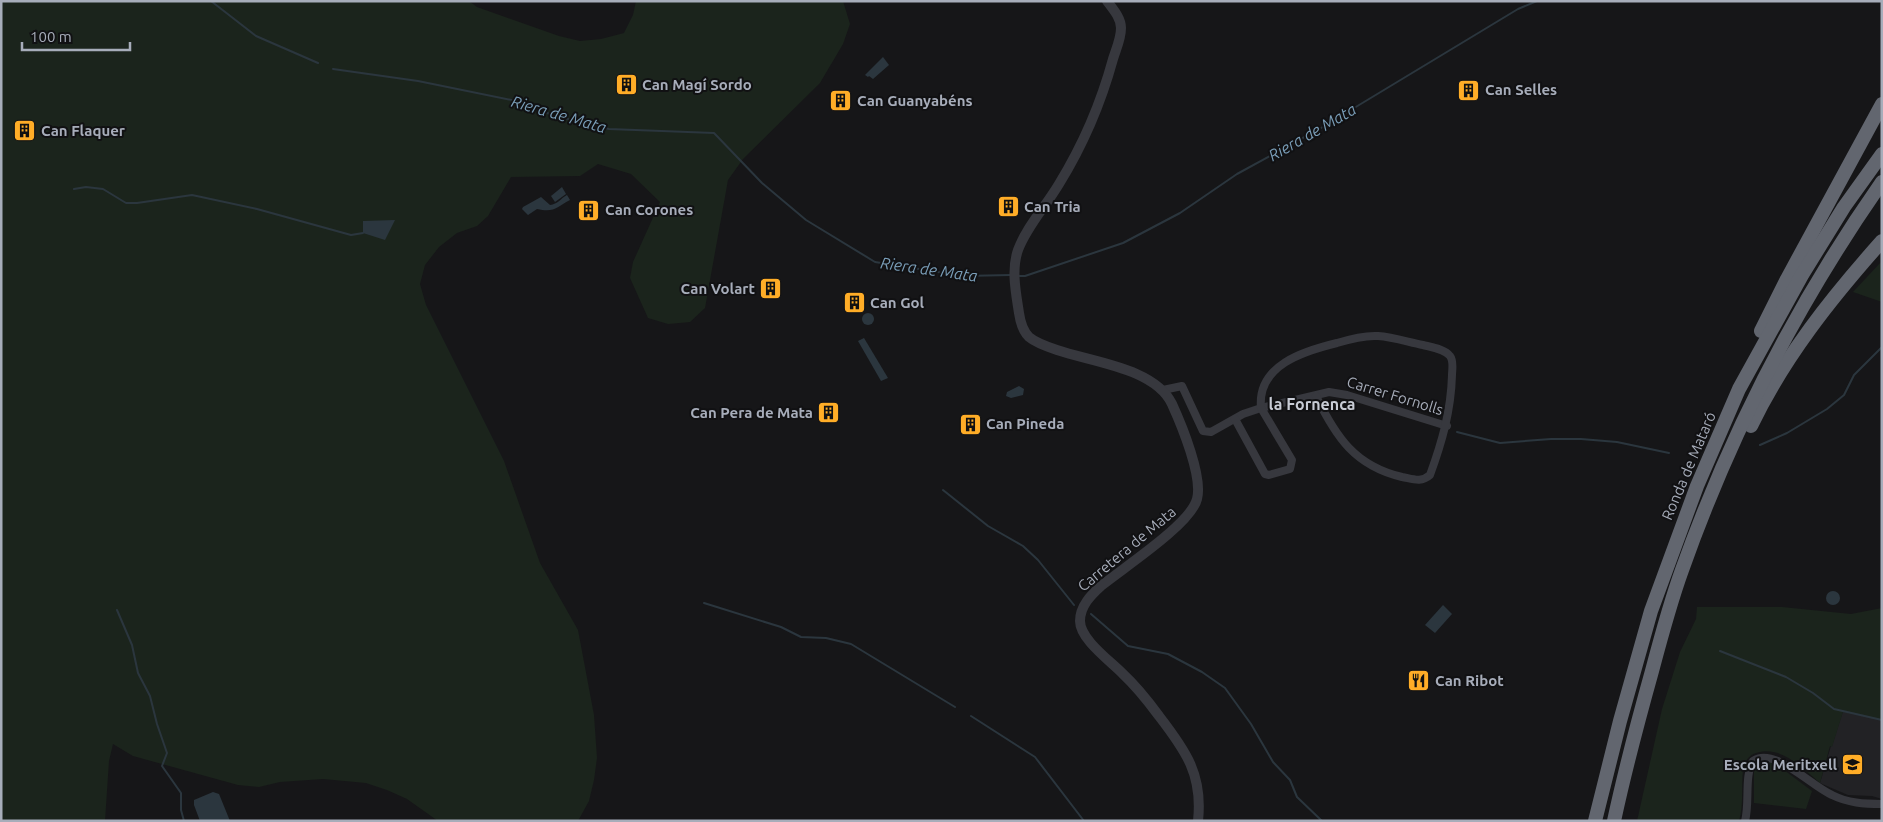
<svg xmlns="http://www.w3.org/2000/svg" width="1883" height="822" font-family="Ubuntu,sans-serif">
<rect width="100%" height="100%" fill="#161618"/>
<polygon fill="#222225" points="1843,711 1882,720 1882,799 1872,796 1848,795 1820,783 1831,746 1832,746"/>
<g fill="#1b241c">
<polygon points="1,1 469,1 477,7 559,36 580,41 601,39 624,33 633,15 636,1 843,1 850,24 843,44 820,83 743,159 728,180 705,308 690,322 668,324 648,318 630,278 633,262 660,202 631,174 598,164 580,176 511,177 488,216 477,226 457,233 439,247 425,265 420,284 426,305 504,461 540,563 578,630 594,715 597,758 594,780 589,801 578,821 438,821 407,799 387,790 366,783 323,779 280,782 259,787 238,785 133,756 113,744 109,761 105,821 1,821"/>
<polygon points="1882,261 1882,302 1853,292"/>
<path d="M1697 607H1782L1851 614 1882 608V720L1843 712 1832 747 1830 746 1820 783C1802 768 1782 745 1756 753 1749 755 1744 762 1743 770 1741 788 1744 804 1739 821H1637L1662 709 1680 652 1696 619Z"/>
<polygon points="1767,761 1776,764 1812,791 1806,809 1754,803 1754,768 1759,762"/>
</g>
<g fill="#2b363e">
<polygon points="883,57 889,65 873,79 869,76 868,77 865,75"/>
<polygon points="562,187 566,194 555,202 551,196"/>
<path d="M567 195 570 200C556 207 555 213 537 209L528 215 522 209 523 207 541 197 550 205C558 204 560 199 567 195Z"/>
<polygon points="395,220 385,240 363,233 363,221"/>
<circle cx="868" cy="319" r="6"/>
<polygon points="864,338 888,378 881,381 858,341"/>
<polygon points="1019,386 1024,389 1023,395 1011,398 1006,396 1007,392"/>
<circle cx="1833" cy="598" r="7"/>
<polygon points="1443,605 1452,614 1435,633 1425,625"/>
<polygon points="213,792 219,794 230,821 200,821 194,805 194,800"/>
</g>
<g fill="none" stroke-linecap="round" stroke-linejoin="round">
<g stroke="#2b363e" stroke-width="2">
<polyline points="211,1 256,36 318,63"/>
<polyline points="333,69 418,81 521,102 552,115 609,129 714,133 762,183 806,220 875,262 963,276 1011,275"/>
<polyline points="74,189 86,187 103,189 126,203 137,203 192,195 257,209 351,235 363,233"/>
<polyline points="1018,276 1025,276 1123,243 1180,213 1237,174 1321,128 1518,9 1537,1"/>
<polyline points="1457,432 1500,443 1551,439 1581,439 1617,442 1669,453"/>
<polyline points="1760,445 1787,433 1827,409 1844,395 1854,375 1882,347"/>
<polyline points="943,490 988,526 1023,546 1038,560 1074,605"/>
<polyline points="704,603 781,627 801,637 826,638 851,644 955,707"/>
<polyline points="117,610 132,645 138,673 150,696 157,724 167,753 162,766 181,793 181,810 184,821"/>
<polyline points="1091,614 1128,646 1168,654 1202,672 1225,688 1251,724 1273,762 1290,780 1297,797 1322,821"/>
<polyline points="1720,651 1786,677 1813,693 1834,709 1882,720"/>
<polyline points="971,716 1035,757 1084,821"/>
</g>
<g stroke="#37383e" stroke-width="8">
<polyline points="1163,390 1182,386 1203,431 1211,432 1243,414 1261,408 1329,392 1347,395 1447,426"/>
<path d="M1235 419 1265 474 1269 475 1290 469 1292 460 1261 408C1257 365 1304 351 1337 343 1350 339 1364 335 1378 336 1393 337 1408 342 1423 345 1431 347 1445 349 1450 356 1454 361 1452 370 1452 375 1451 411 1442 442 1430 475 1421 483 1413 479 1402 477 1355 466 1336 437 1316 396"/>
<path d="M1745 821C1750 803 1744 776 1753 761 1774 746 1811 786 1832 795 1848 803 1864 804 1882 804"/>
</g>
<path stroke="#37383e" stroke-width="10" d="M1107 1C1113 9 1121 18 1121 28 1121 39 1116 49 1113 59 1101 103 1083 145 1059 184 1046 206 1027 226 1018 250 1011 270 1016 293 1019 313 1020 320 1023 331 1029 337 1036 343 1048 347 1057 350 1092 362 1155 368 1172 404 1182 426 1203 477 1197 499 1191 524 1123 568 1101 586 1091 595 1080 606 1080 621 1080 639 1109 660 1122 673 1136 686 1148 701 1159 716 1186 751 1203 775 1198 821"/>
<g stroke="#62666f" stroke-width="14">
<polyline points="1761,331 1787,279 1882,104"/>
<path d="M1751 426C1784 357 1832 297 1882 241"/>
<polyline points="1595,821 1620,721 1651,611 1697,486 1739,389 1802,275 1844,207 1882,154"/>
<path d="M1614 821C1625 770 1638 721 1652 671 1661 637 1670 603 1682 570 1731 432 1798 302 1882 182"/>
</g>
</g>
<defs>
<symbol id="building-square" viewBox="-11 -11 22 22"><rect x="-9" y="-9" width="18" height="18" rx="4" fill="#ffad27" stroke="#111113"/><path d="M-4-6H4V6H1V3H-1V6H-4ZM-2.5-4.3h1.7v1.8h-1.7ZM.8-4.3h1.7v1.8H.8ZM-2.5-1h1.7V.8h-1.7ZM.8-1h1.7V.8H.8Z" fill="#111"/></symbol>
<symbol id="restaurant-square" viewBox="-11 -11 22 22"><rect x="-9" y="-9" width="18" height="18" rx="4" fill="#ffad27" stroke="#111113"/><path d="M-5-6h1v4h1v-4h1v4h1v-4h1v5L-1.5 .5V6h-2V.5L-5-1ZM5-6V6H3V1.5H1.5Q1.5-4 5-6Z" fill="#111"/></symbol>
<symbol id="school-square" viewBox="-11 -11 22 22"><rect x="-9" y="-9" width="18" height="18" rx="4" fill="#ffad27" stroke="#111113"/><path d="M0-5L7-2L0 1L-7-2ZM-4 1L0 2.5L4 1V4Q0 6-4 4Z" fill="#111"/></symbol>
</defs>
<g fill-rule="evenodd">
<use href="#building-square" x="614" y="72" width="25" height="25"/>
<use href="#building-square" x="1456" y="78" width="25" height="25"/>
<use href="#building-square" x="828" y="88" width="25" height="25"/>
<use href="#building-square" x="12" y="118" width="25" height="25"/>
<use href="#building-square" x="996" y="194" width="25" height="25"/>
<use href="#building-square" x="576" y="198" width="25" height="25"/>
<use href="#building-square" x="758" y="276" width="25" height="25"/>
<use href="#building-square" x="842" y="290" width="25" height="25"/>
<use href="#building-square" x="816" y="400" width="25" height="25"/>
<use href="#building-square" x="958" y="412" width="25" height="25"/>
<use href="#restaurant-square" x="1406" y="668" width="25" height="25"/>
<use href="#school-square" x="1840" y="752" width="25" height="25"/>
</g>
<g text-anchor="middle" stroke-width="4" stroke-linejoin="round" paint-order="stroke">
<g font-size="15" font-weight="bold" fill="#a7adba" stroke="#111113" text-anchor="start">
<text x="642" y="90">Can Magí Sordo</text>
<text x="1485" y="95">Can Selles</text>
<text x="857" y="106">Can Guanyabéns</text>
<text x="41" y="136">Can Flaquer</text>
<text x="1024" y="212">Can Tria</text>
<text x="605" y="215">Can Corones</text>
<text x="755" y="294" text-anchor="end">Can Volart</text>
<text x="870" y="308">Can Gol</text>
<text x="813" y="418" text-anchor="end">Can Pera de Mata</text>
<text x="986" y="429">Can Pineda</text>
<text x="1435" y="686">Can Ribot</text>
<text x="1837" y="770" text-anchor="end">Escola Meritxell</text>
</g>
<g font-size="15" fill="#a7adba" stroke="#111113">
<text transform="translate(1395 396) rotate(17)" y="5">Carrer Fornolls</text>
<text transform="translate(1689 466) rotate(-67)" y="5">Ronda de Mataró</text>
<text transform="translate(1127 549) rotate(-40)" y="5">Carretera de Mata</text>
</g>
<g font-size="16" font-style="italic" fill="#7a9eb8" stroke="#111113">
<text transform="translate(559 114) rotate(16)" y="6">Riera de Mata</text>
<text transform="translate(1312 132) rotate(-30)" y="6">Riera de Mata</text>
<text transform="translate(929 269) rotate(8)" y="6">Riera de Mata</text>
</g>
<g font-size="16" font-weight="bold" fill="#c8ccd5" stroke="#111113">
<text x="1312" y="410">la Fornenca</text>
</g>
</g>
<rect width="1883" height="822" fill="none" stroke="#a7adba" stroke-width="5"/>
<path d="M22 42v8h108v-8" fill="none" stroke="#a7adba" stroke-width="2.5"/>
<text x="30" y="42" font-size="15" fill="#a7adba" stroke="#111113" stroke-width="4" paint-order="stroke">100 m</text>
</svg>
